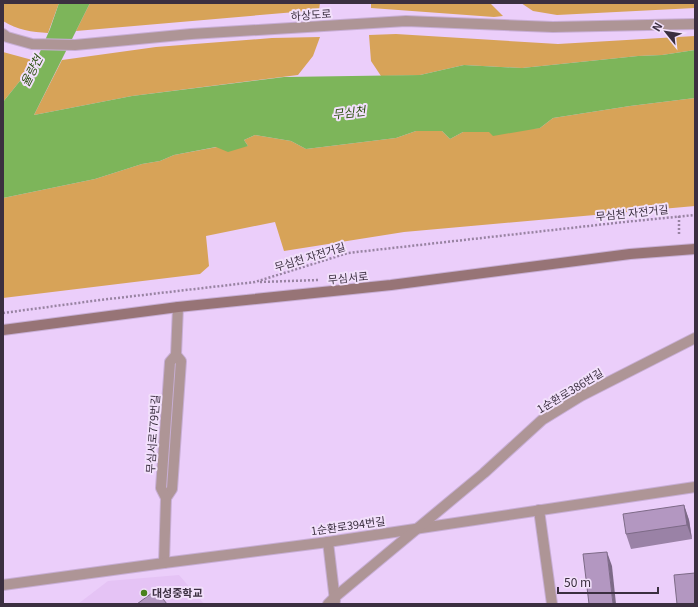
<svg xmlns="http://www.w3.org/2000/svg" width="698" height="607" font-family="Georgia,'Noto Sans KR',serif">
<rect width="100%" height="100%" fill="#ebcefa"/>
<polygon fill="#e5c3f5" points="179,575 204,604 78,604 108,581"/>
<g fill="#d7a358">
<path d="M3 3H59L48 33C32 32 17 30 3 21Z"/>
<polygon points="90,3 320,3 319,10 76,31"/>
<polygon points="371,3 490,3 503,16 494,17 371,8"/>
<polygon points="521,3 695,3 695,8 557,15 533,11"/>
<polygon points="396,34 558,44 695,36 695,50 662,55 638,56 522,68 464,65 420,75 381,76 371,61 369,35"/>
<polygon points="320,37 313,56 298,75 132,96 34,115 62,60 156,47 272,38"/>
<polygon points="3,52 36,61 3,102"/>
<polygon points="695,98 695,206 404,232 284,251 275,222 206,236 209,266 200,274 3,298 3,198 95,179 142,164 160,161 174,155 217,147 248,146 244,140 255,135 291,141 306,149 396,138 416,131 442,131 450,139 463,132 540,128 553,118 630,106"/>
</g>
<polygon fill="#7db55a" points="59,3 90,3 34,115 132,96 284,77 420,75 464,65 522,68 638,56 662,55 695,50 695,98 630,106 553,118 540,128 493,136 489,132 463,132 450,139 442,131 416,131 396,138 306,149 291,141 255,135 244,140 248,146 228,152 216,147 174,155 160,161 142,164 95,179 3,198 3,102 36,61 50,29"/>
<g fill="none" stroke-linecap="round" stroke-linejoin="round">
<defs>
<g id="street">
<polyline points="3,34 7,37 32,44 75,45 191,34 406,21 553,27 695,24"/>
<polyline points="166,498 172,489 181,361 176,355"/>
<polyline points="539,510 552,604"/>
<polyline points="328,542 335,601"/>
<polyline points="164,563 166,498 161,488 170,362 176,355 178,307"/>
<polyline points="3,585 164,563 328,542 695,487"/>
<polyline points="328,604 335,597 484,473 542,420 581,396 695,338"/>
</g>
<polyline id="secondary" points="3,330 178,307 391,285 630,254 695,249"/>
</defs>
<use href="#street" stroke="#c8aed5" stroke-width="12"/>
<use href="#secondary" stroke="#c8aed5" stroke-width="12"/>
<g stroke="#9883a2" stroke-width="2.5" stroke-dasharray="2 2" stroke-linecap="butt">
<polyline points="679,216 679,235"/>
<polyline points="260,282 319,280"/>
<polyline points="3,313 100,300 255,282 348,253 624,222 695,215"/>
</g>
<use href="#street" stroke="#ae9596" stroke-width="10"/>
<use href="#secondary" stroke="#977476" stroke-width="10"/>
</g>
<polygon fill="#9a82a6" points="684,505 689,520 692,539 631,549 626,534"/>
<g fill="#7d6a87">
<polygon points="684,505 689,520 692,539 687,525"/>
<polygon points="607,552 612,566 616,604 613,604"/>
</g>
<g fill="#b397c1" stroke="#7d6a87">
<polygon points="684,505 687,525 626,534 623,514"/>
<polygon points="607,552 613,604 589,604 583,554"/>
<polygon points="695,573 695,604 677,604 674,575"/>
<polygon points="156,590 167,604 137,604"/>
</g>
<circle fill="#4a821d" stroke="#f2e0fb" stroke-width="1.5" cx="144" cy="593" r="4"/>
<g text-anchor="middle" stroke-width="4" stroke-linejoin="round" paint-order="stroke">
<g font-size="11" fill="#3b2f40" stroke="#f2e0fb">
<text transform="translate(311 15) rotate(-4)" y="4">하상도로</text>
<text transform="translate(632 213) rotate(-6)" y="4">무심천 자전거길</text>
<text transform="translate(310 257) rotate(-17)" y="4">무심천 자전거길</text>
<text transform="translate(348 278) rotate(-6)" y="4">무심서로</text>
<text transform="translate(570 391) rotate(-31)" y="4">1순환로386번길</text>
<text transform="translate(153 434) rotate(-86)" y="4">무심서로779번길</text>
<text transform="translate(348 526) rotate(-8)" y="4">1순환로394번길</text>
</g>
<g font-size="11" font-weight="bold" fill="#3b2f40" stroke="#f2e0fb" text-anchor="start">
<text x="152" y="597">대성중학교</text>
</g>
<g font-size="12" font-style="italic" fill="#2c5010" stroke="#f2e0fb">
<text transform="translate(32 71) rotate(-63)" y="4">율량천</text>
<text transform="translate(349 113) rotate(-7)" y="4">무심천</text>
</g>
</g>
<rect width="698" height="607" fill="none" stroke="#3b2f40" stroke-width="8"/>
<g transform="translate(666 32) rotate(300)" stroke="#f2e0fb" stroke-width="3" paint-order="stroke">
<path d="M0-3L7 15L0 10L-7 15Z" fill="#3b2f40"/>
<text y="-6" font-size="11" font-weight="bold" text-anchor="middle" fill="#3b2f40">N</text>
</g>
<path d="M558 587v6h100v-6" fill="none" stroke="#3b2f40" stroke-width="2"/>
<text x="564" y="587" font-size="12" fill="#3b2f40" stroke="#f2e0fb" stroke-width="3" paint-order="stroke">50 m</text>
</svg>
